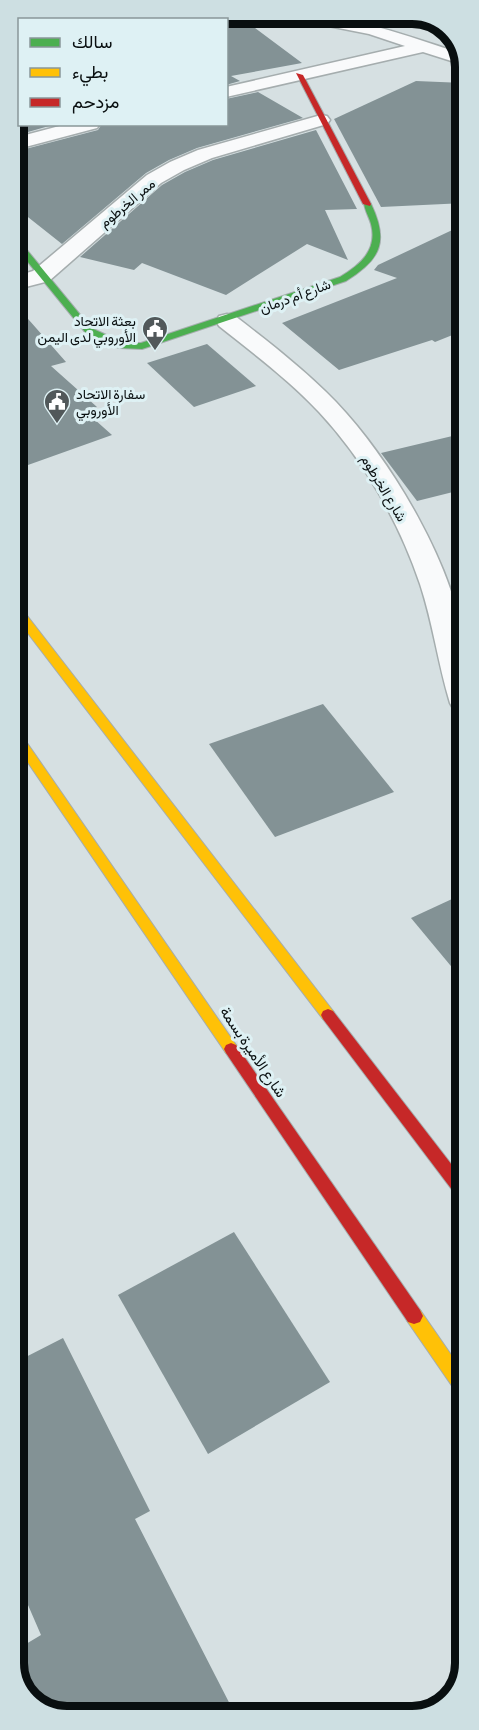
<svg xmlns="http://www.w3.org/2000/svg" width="479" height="1730" font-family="'Asap Condensed',Vazirmatn,sans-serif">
<rect width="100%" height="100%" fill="#d6e0e2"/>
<g fill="#839295">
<polygon points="226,14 236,14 302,63 231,76 240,81 226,85"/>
<polygon points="416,81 464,83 465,203 381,207 334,119"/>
<polygon points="258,92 303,118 197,148 169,160 146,173 62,244 14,206 14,152 98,130 102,124 226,124 226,99"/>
<polygon points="14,124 56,124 14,136"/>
<polygon points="316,130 357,209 325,210 348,260 307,244 226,295 142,263 134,270 80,257 162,185 185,172 213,160"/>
<polygon points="465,224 465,330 435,342 432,340 339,370 282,323 397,278 374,270 378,265"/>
<polygon points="14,303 66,362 51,366 97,407 85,411 112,435 14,470"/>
<polygon points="207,344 256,386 194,407 147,363"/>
<polygon points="465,433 465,489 417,501 381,453"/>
<polygon points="323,704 394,792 275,837 209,744"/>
<polygon points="465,893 465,983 411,918"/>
<polygon points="234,1232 330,1382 208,1454 118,1295"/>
<polygon points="63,1338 150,1511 135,1519 236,1716 60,1716 41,1707 16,1650 41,1635 15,1575 14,1363"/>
</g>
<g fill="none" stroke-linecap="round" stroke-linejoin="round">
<defs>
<g id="street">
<path d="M281 14C343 11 404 35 463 54L464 65 423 52 226 97V87L405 46 369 34 283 17Z"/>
<polygon points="321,115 327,116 330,120 327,124 212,158 184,170 161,183 49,281 14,290 14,277 33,271 147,175 170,162 198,150"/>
<polygon points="67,124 100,124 97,128 14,150 14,138"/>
<path d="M227 314 235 316C270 343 305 370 336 402 392 461 455 567 465 649 467 670 465 692 465 713L454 710 450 703C438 664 433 623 420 584 399 522 364 460 319 412 289 380 253 353 219 326L216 321 219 316Z"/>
</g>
<path id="fast" d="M364 202 371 204C389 242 381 259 346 281L142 349 119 348 85 332 14 245V238H17L91 328 124 343H141L340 277C360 265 378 250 371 224 369 217 364 209 364 202Z"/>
<g id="slow">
<polygon points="111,14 121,14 102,20 87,20"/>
<polygon points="14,603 18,604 333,1011 335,1015 333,1019 328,1021 323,1019 14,615"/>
<polygon points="14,729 18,730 236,1045 238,1049 236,1053 231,1055 226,1053 14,742"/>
<polygon points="414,1308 420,1310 465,1375 465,1399 459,1396 408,1322 405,1316 408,1310"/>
</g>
<g id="jam">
<polygon points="126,14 139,14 113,20 94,20"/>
<polygon points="296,73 303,75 371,204 370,206 363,204"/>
<polygon points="328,1009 333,1011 465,1182 465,1201 459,1199 323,1019 321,1015 323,1011"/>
<polygon points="231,1043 236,1045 420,1310 423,1316 420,1322 414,1324 408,1322 226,1053 224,1049 226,1045"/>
</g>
</defs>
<use href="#street" stroke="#a5adae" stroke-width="3"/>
<use href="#fast" stroke="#a5adae" stroke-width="2"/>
<use href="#slow" stroke="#a5adae" stroke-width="2"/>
<use href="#jam" stroke="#a5adae" stroke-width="2"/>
<use href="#street" fill="#f9fafb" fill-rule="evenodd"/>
<use href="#fast" fill="#4caf50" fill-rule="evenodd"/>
<use href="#slow" fill="#ffc107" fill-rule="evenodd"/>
<use href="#jam" fill="#c62828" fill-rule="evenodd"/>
</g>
<defs>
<symbol id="civic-pin" viewBox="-11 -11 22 30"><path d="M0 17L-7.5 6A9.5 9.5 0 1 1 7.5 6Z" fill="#51585a" stroke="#def1f4"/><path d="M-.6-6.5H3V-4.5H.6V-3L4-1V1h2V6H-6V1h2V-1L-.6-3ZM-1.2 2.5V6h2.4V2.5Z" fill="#fff"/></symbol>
</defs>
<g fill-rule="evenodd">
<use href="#civic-pin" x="140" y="314" width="30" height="40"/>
<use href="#civic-pin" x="42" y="387" width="30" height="40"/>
</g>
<g text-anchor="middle" stroke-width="6" stroke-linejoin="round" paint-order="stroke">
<g font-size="14" fill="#090f10" stroke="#def1f4">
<text transform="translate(127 203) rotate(-40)" y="5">ممر الخرطوم</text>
<text transform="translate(295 296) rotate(-20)" y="5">شارع أم درمان</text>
<text transform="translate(384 488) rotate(59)" y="5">شارع الخرطوم</text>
</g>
<g font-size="14" fill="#090f10" stroke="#def1f4" text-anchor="end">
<text x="136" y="326">بعثة الاتحاد<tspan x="136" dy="16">الأوروبي لدى اليمن</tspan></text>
<text x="76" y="399" text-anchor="start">سفارة الاتحاد<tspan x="76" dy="16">الأوروبي</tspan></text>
</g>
<g font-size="15" fill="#090f10" stroke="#def1f4">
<text transform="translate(253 1052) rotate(56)" y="5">شارع الأميرة بسمة</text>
</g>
</g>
<path d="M0 0H479V1730H0ZM67 24H412A43 43 0 0 1 455 67V1663A43 43 0 0 1 412 1706H67A43 43 0 0 1 24 1663V67A43 43 0 0 1 67 24Z" fill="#cddfe2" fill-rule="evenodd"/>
<path fill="none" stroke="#090f10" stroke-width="8" d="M67 24H412A43 43 0 0 1 455 67V1663A43 43 0 0 1 412 1706H67A43 43 0 0 1 24 1663V67A43 43 0 0 1 67 24Z"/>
<rect x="18" y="18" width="210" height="108" fill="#def1f4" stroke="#899799" stroke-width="1.5"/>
<rect x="30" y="38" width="30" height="9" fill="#4caf50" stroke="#899799" stroke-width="1.5"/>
<text x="72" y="48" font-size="18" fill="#090f10">سالك</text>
<rect x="30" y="68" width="30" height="9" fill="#ffc107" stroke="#899799" stroke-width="1.5"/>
<text x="72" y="78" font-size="18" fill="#090f10">بطيء</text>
<rect x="30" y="98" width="30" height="9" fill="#c62828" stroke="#899799" stroke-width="1.5"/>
<text x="72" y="108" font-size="18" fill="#090f10">مزدحم</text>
</svg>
